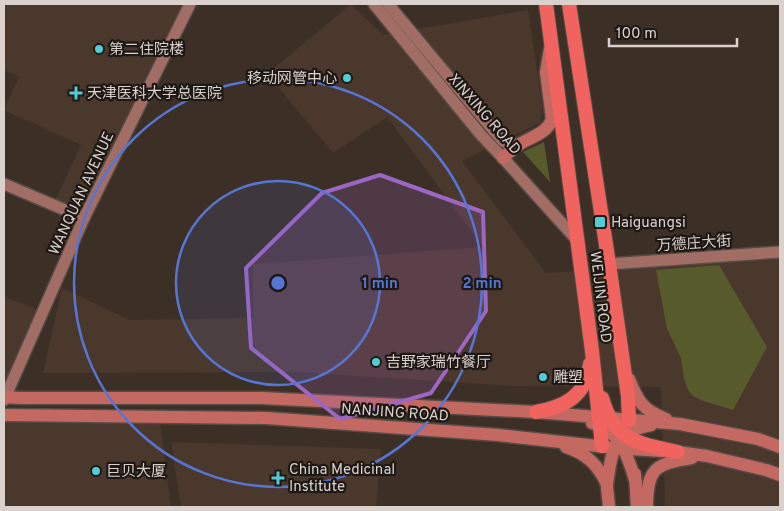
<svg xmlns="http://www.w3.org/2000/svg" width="784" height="511" font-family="Overpass,'Noto Sans SC',sans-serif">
<rect width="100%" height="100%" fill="#3c2f26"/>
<g fill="#4b382c">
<polygon points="4,4 183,4 84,211 56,199 81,145 4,110 19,77 4,69"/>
<polygon points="351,4 383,35 528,10 542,106 541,122 462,161 546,273 780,259 780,507 665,507 661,387 515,386 295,372 43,373 62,288 130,320 253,318 253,264 483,247 387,117 333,153 267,74"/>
<polygon points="4,297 40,310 4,391"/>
<polygon points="4,419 160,422 171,507 4,507"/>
<polygon points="171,442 381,449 376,507 181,507"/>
</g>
<g fill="#575b2c">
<polygon points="544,142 550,182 523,152"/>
<polygon points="719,265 767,347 733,410 703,401 693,396 688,390 684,379 681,358 667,329 656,270"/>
</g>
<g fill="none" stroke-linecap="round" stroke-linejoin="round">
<defs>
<g id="secondary">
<polyline points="374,4 481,135 503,158 548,208 577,240"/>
<polyline points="388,4 493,130 504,142 518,145"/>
<polyline points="4,184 84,218"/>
<polyline points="609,264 780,252"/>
<polyline points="4,400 84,218 190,4"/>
</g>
<g id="primary">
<path d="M503 158C508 153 513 148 518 145 530 137 547 134 552 119L546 72 550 49"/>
<path d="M629 379C638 402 643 410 666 419"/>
<polyline points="4,397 20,398 262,398 536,412 680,424 758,439 780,447"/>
<polyline points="4,415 266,418 498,435 615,448 678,452 707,456 766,470 780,475"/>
<path d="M592 423C621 430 628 457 636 483"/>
<path d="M566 447C587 454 597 464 607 484"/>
<polyline points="635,474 637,507"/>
<polyline points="606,477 609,507"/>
<path d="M607 484C612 451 613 432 651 425"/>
<path d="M647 507C647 468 655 464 692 458"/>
</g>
<g id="highway">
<polyline points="546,4 592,351 602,446"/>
<polyline points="569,4 609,264 628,396 629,420"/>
<path d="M602 398C614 441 639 444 678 452"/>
<path d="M536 412C565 407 586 396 590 364"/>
</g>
</defs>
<use href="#secondary" stroke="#564b44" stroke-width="14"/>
<use href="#primary" stroke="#564b44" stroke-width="15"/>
<use href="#highway" stroke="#564b44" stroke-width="16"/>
<use href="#secondary" stroke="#a26d64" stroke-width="11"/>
<use href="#primary" stroke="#c46962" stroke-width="12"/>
<use href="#highway" stroke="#f1635e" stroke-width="14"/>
</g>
<path fill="#9c66c4" fill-opacity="0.2" stroke="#9c66c4" stroke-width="4" stroke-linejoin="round" d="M380 175 483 212 486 311 431 393 340 419 251 348 246 268 322 193Z"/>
<circle cx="278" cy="283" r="102" fill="#5675d4" fill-opacity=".12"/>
<g fill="none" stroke="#5675d4" stroke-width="2.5">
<circle cx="278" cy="283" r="102"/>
<circle cx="278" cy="283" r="204"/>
</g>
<g fill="#51ccd4" stroke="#1e1814" stroke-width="2">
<circle cx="99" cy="49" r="5"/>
<circle cx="347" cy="78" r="5"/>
<path d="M73.5 85.5h5v5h5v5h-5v5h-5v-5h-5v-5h5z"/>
<rect x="594" y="216" width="12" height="12" rx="2.5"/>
<circle cx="376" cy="362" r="5"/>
<circle cx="543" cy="377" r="5"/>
<circle cx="96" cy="471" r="5"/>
<path d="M275.5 470.5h5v5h5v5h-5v5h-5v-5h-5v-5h5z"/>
</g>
<g text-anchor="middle" stroke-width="4.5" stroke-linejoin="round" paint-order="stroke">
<g font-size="15" fill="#dad1cc" stroke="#1e1814" text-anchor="start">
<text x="109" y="54">第二住院楼</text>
<text x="337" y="83" text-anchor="end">移动网管中心</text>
<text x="87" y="98">天津医科大学总医院</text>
<text x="611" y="227">Haiguangsi</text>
<text x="386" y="367">吉野家瑞竹餐厅</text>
<text x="553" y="382">雕塑</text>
<text x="289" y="474">China Medicinal<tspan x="289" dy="17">Institute</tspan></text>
<text x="106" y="476">巨贝大厦</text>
</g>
<g font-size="15" fill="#dad1cc" stroke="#1e1814">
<text transform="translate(485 114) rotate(49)" y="5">XINXING ROAD</text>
<text transform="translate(81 193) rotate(-65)" y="5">WANQUAN AVENUE</text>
<text transform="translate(694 243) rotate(-4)" y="5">万德庄大街</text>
<text transform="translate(601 297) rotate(83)" y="5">WEIJIN ROAD</text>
<text transform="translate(395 412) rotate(4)" y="5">NANJING ROAD</text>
</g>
</g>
<circle cx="278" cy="283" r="8" fill="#5675d4" stroke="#1e1814" stroke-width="2.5"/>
<g font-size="15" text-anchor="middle" font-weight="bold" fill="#5675d4" stroke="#1e1814" stroke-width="4.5" stroke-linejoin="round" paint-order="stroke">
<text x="380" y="288">1 min</text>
<text x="482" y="288">2 min</text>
</g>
<rect width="784" height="511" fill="none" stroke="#dad1cc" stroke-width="10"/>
<path d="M609 38v8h128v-8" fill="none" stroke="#dad1cc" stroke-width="2.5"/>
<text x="616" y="38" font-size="15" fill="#dad1cc" stroke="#1e1814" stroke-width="4" paint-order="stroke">100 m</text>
</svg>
